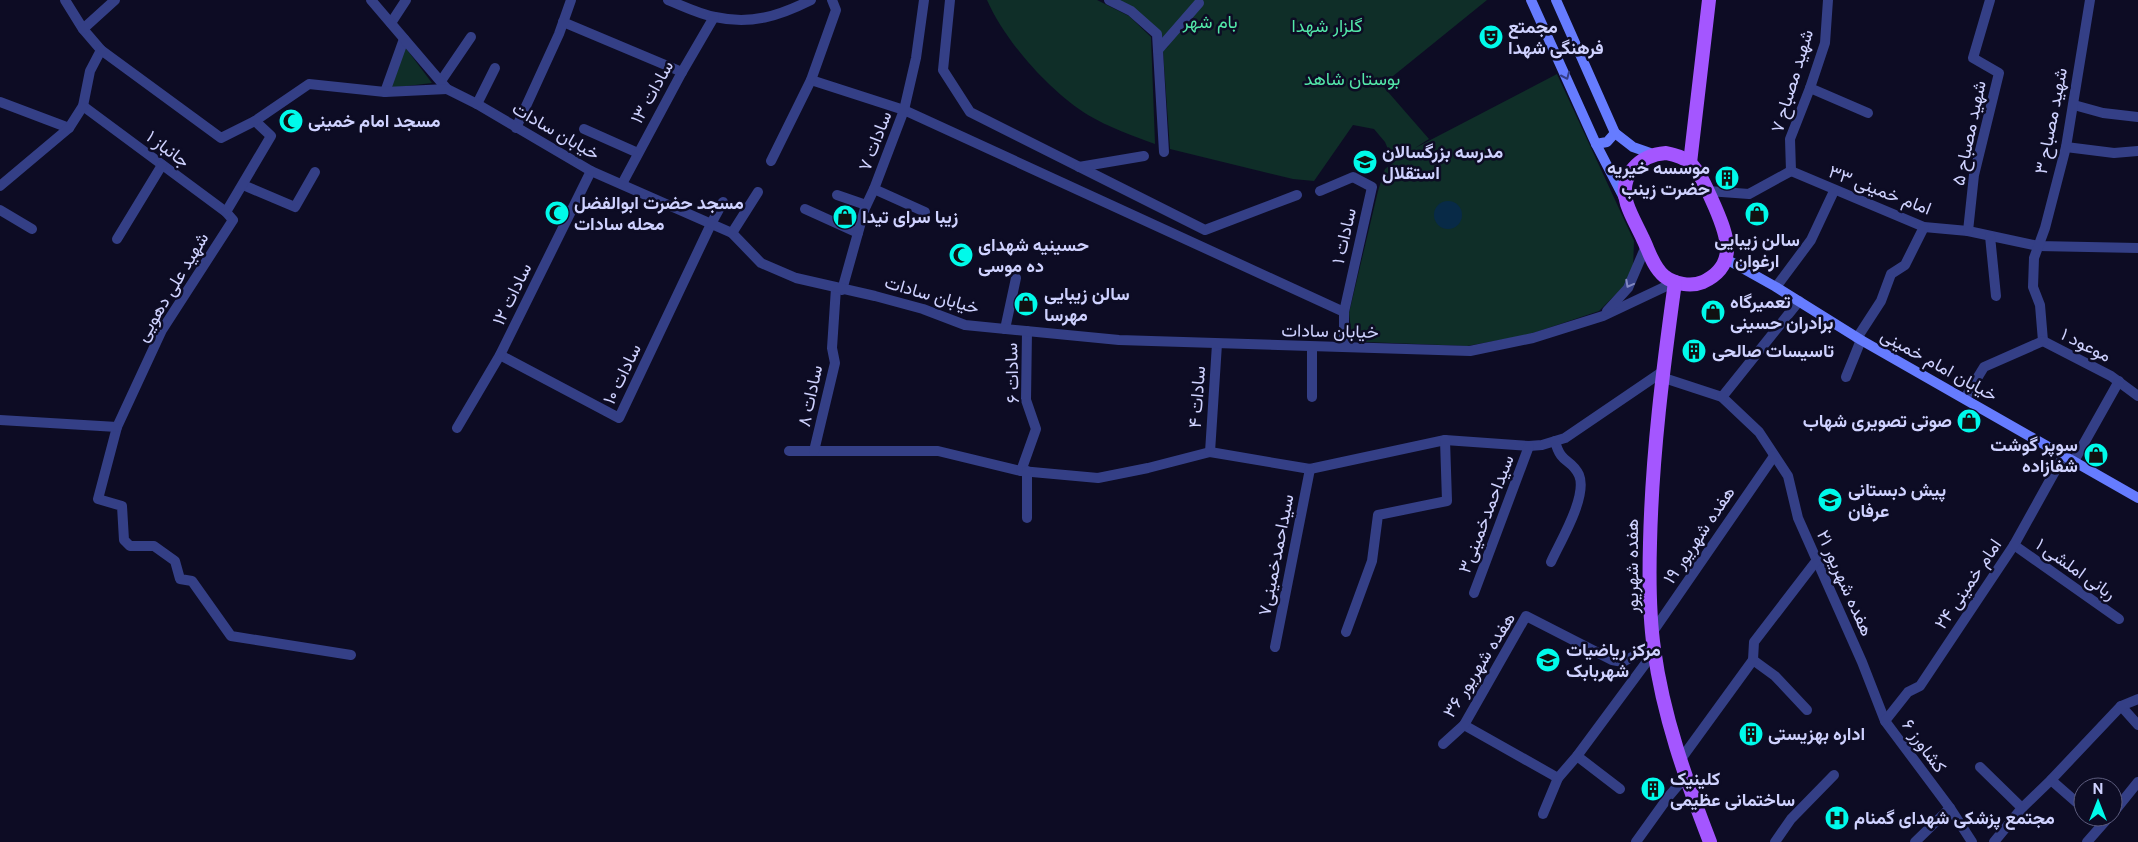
<svg xmlns="http://www.w3.org/2000/svg" width="2138" height="842" font-family="'Public Sans',Vazirmatn,sans-serif">
<rect width="100%" height="100%" fill="#0d0c24"/>
<g fill="#0f2e28">
<path d="M987 0H1097L1129 16 1151 37 1155 144C1133 136 1108 127 1088 115 1049 91 1005 41 987 0Z"/>
<polygon points="1117,0 1487,0 1382,85 1429,139 1415,148 1557,74 1634,241 1633,270 1626,284 1599,311 1527,335 1467,346 1366,342 1352,338 1349,313 1378,191 1385,169 1400,157 1393,161 1385,142 1374,129 1353,125 1314,181 1293,179 1170,149 1163,51 1170,45 1160,51 1159,33"/>
<polygon points="405,47 432,83 390,88"/>
</g>
<circle fill="#082a47" cx="1448" cy="215" r="14"/>
<g fill="none" stroke-linecap="round" stroke-linejoin="round">
<g stroke="#343f86" stroke-width="10">
<polyline points="65,0 83,29 101,50"/>
<path d="M668 0C683 6 699 14 715 17 751 25 779 16 811 0"/>
<polyline points="950,0 943,70 970,112 1205,230 1297,195"/>
<polyline points="1109,0 1131,11 1157,34 1164,152"/>
<polyline points="563,22 682,72"/>
<polyline points="391,23 406,0"/>
<polyline points="83,29 115,0"/>
<polyline points="1158,50 1199,3"/>
<polyline points="811,80 904,110 1344,312"/>
<polyline points="441,81 471,37"/>
<polyline points="1810,88 1868,113"/>
<polyline points="385,92 404,39"/>
<polyline points="0,102 69,128"/>
<polyline points="477,104 495,68"/>
<polyline points="2074,105 2103,113 2138,117"/>
<polyline points="83,106 226,212 233,220 162,330 117,427 98,499 122,506 124,540 130,546 154,546 175,561 180,579 192,581 231,636 351,655"/>
<polyline points="516,128 559,34 571,0"/>
<polyline points="584,129 638,153"/>
<polyline points="2066,147 2114,153 2138,151"/>
<polyline points="771,161 811,80 836,10 832,0"/>
<polyline points="1079,167 1144,156"/>
<polyline points="1791,171 1790,139 1810,88 1825,43 1828,0"/>
<polyline points="622,184 682,72 714,17"/>
<polyline points="243,185 295,207 315,172"/>
<polyline points="874,189 925,212"/>
<polyline points="1320,191 1353,177 1372,187 1344,312 1344,347"/>
<polyline points="1708,191 1749,194 1791,171 1924,227 1968,231 2038,246 2138,248"/>
<polyline points="837,195 866,205"/>
<polyline points="805,209 858,233"/>
<polyline points="0,210 32,229"/>
<polyline points="226,212 271,136 255,121"/>
<polyline points="1968,231 1974,175 1999,73 1973,58 1990,0"/>
<polyline points="732,233 758,192"/>
<polyline points="1990,236 1996,296"/>
<polyline points="117,239 162,165"/>
<polyline points="1776,287 1811,240 1834,191"/>
<polyline points="842,290 865,208 874,189 904,110 916,58 924,0"/>
<polyline points="1005,329 1016,278"/>
<polyline points="1857,338 1881,301 1891,274 1905,265 1924,227"/>
<polyline points="2043,341 2040,305 2033,287 2034,258 2045,228 2066,147 2090,0"/>
<polyline points="2043,341 2111,376 2138,396"/>
<polyline points="500,355 619,418 712,222 723,202"/>
<polyline points="1661,377 1722,397 1759,432 1788,476 1798,518 1862,662 1885,721 1950,808 1972,842"/>
<polyline points="1846,377 1861,340"/>
<polyline points="1312,397 1312,347"/>
<polyline points="1722,397 1799,301"/>
<polyline points="1965,398 1984,367 2043,341"/>
<polyline points="0,420 117,427"/>
<polyline points="457,428 500,355 591,171"/>
<polyline points="789,451 938,451 1021,471 1098,478 1148,468 1210,452 1310,469 1445,440 1529,446 1542,445 1565,438 1662,372"/>
<polyline points="814,451 835,363 832,348 836,288"/>
<polyline points="1210,452 1217,344"/>
<polyline points="2074,461 2119,381"/>
<polyline points="1021,471 1036,429 1026,400 1027,331"/>
<polyline points="1027,471 1027,518"/>
<polyline points="2014,545 2119,619"/>
<path d="M1551 562C1560 542 1588 496 1579 475 1571 458 1561 465 1555 441"/>
<polyline points="1474,593 1529,446"/>
<polyline points="1346,632 1372,561 1378,515 1447,501 1445,440"/>
<polyline points="1652,633 1774,456"/>
<polyline points="1275,647 1310,469"/>
<polyline points="1753,660 1775,676 1807,710"/>
<polyline points="2121,706 2138,725"/>
<polyline points="1885,721 1908,692 1920,686 2014,545 2064,455"/>
<polyline points="1464,725 1558,778"/>
<polyline points="1443,744 1464,725 1526,616 1612,660 1623,662 1653,645"/>
<polyline points="1577,756 1620,789"/>
<polyline points="1681,759 1753,660 1754,642 1817,560"/>
<polyline points="1980,767 2022,808"/>
<polyline points="2051,780 2083,808"/>
<polyline points="2113,813 2138,782"/>
<polyline points="1543,814 1558,778 1577,756 1654,652"/>
<polyline points="1636,842 1669,796 1686,776"/>
<polyline points="1775,842 1791,819 1834,775"/>
<polyline points="1915,842 1950,808"/>
<polyline points="1994,842 2022,808 2051,780 2121,706 2138,699"/>
<polyline points="2087,842 2109,817"/>
</g>
<g stroke="#343f86" stroke-width="10">
<polyline points="371,0 447,89 477,104 591,171 732,233 761,263 796,278 875,296 923,309 965,325 1119,340 1470,351 1533,338 1603,316 1675,282"/>
<polyline points="0,186 69,128 83,106 90,71 101,50 221,138 255,121 309,84 385,92 447,89"/>
<polyline points="1607,311 1628,288 1646,246"/>
</g>
<g stroke="#667cff" stroke-width="10">
<polyline points="1531,0 1596,144 1624,198"/>
<polyline points="1556,0 1615,133 1633,147 1653,154"/>
<polyline points="1596,144 1607,142 1615,133"/>
<polyline points="1726,259 1776,287 1861,340 2138,498"/>
</g>
<g stroke="#a456ff" stroke-width="14">
<path d="M1666 153C1675 155 1684 157 1690 163 1702 175 1708 192 1715 207 1727 235 1739 265 1703 282 1691 287 1674 284 1664 276 1653 267 1649 251 1643 239 1638 228 1631 216 1627 204 1618 176 1639 155 1666 153Z"/>
<polyline points="1690,163 1709,0"/>
<path d="M1675 282C1663 369 1652 455 1650 543 1649 578 1649 614 1654 649 1663 716 1686 780 1710 842"/>
</g>
</g>
<defs><path id="oneway-chevron" d="M-2-3.5L2.5 0L-2 3.5" fill="none" stroke-width="1.6" stroke-linecap="round" stroke-linejoin="round" transform="scale(1.25)"/></defs>
<use stroke="#353e87" href="#oneway-chevron" transform="translate(1566 76) rotate(66)"/>
<use stroke="#8288c2" href="#oneway-chevron" transform="translate(1629 284) rotate(118)"/>
<defs>
<symbol id="theatre-disc" viewBox="-11 -11 22 22"><circle r="9.5" fill="#00faea" stroke="#0d0c24"/><path d="M-5-5.5Q0-4 5-5.5V0Q5 5 0 6Q-5 5-5 0ZM-3.3-2.5H-1v1.5H-3.3ZM1-2.5H3.3v1.5H1ZM-2.8 1Q0 5.5 2.8 1Z" fill="#111"/></symbol>
<symbol id="mosque-disc" viewBox="-11 -11 22 22"><circle r="9.5" fill="#00faea" stroke="#0d0c24"/><path d="M3.5-4.9A6 6 0 1 0 3.5 4.9A5 5 0 1 1 3.5-4.9Z" fill="#111"/></symbol>
<symbol id="school-disc" viewBox="-11 -11 22 22"><circle r="9.5" fill="#00faea" stroke="#0d0c24"/><path d="M0-5L7-2L0 1L-7-2ZM-4 1L0 2.5L4 1V4Q0 6-4 4Z" fill="#111"/></symbol>
<symbol id="building-disc" viewBox="-11 -11 22 22"><circle r="9.5" fill="#00faea" stroke="#0d0c24"/><path d="M-4-6H4V6H1V3H-1V6H-4ZM-2.5-4.3h1.7v1.8h-1.7ZM.8-4.3h1.7v1.8H.8ZM-2.5-1h1.7V.8h-1.7ZM.8-1h1.7V.8H.8Z" fill="#111"/></symbol>
<symbol id="shop-disc" viewBox="-11 -11 22 22"><circle r="9.5" fill="#00faea" stroke="#0d0c24"/><path d="M-5-2.5h2.3a2.7 3.5 0 0 1 5.4 0H5L5.5 6h-11ZM-1.5-2.5h3a1.5 2.3 0 0 0-3 0Z" fill="#111"/></symbol>
<symbol id="hospital-disc" viewBox="-11 -11 22 22"><circle r="9.5" fill="#00faea" stroke="#0d0c24"/><path d="M-5-5h3v3.5h4V-5h3V5h-3V1.5h-4V5h-3Z" fill="#111"/></symbol>
</defs>
<g fill-rule="evenodd">
<use href="#theatre-disc" x="1477" y="23" width="28" height="28"/>
<use href="#mosque-disc" x="277" y="107" width="28" height="28"/>
<use href="#school-disc" x="1351" y="148" width="28" height="28"/>
<use href="#building-disc" x="1713" y="164" width="28" height="28"/>
<use href="#mosque-disc" x="543" y="199" width="28" height="28"/>
<use href="#shop-disc" x="1743" y="200" width="28" height="28"/>
<use href="#shop-disc" x="831" y="203" width="28" height="28"/>
<use href="#mosque-disc" x="947" y="241" width="28" height="28"/>
<use href="#shop-disc" x="1012" y="290" width="28" height="28"/>
<use href="#shop-disc" x="1699" y="298" width="28" height="28"/>
<use href="#building-disc" x="1680" y="337" width="28" height="28"/>
<use href="#shop-disc" x="1955" y="407" width="28" height="28"/>
<use href="#shop-disc" x="2082" y="441" width="28" height="28"/>
<use href="#school-disc" x="1816" y="486" width="28" height="28"/>
<use href="#school-disc" x="1534" y="646" width="28" height="28"/>
<use href="#building-disc" x="1737" y="720" width="28" height="28"/>
<use href="#building-disc" x="1639" y="775" width="28" height="28"/>
<use href="#hospital-disc" x="1823" y="804" width="28" height="28"/>
</g>
<g text-anchor="middle" stroke-width="5" stroke-linejoin="round" paint-order="stroke">
<g font-size="18" fill="#53e7a9" stroke="#0d0c24">
<text x="1210" y="28">بام شهر</text>
<text x="1327" y="32">گلزار شهدا</text>
<text x="1352" y="85">بوستان شاهد</text>
</g>
<g font-size="18" font-weight="bold" fill="#cfd2ff" stroke="#0d0c24" text-anchor="start">
<text x="1508" y="33">مجمتع<tspan x="1508" dy="21">فرهنگی شهدا</tspan></text>
<text x="308" y="127">مسجد امام خمینی</text>
<text x="1382" y="158">مدرسه بزرگسالان<tspan x="1382" dy="21">استقلال</tspan></text>
<text x="1710" y="174" text-anchor="end">موسسه خیریه<tspan x="1710" dy="21">حضرت زینب</tspan></text>
<text x="574" y="209">مسجد حضرت ابوالفضل<tspan x="574" dy="21">محله سادات</tspan></text>
<text x="862" y="223">زیبا سرای تیدا</text>
<text x="1757" y="246" text-anchor="middle">سالن زیبایی<tspan x="1757" dy="21">ارغوان</tspan></text>
<text x="978" y="251">حسینیه شهدای<tspan x="978" dy="21">ده موسی</tspan></text>
<text x="1044" y="300">سالن زیبایی<tspan x="1044" dy="21">مهرسا</tspan></text>
<text x="1730" y="308">تعمیرگاه<tspan x="1730" dy="21">برادران حسینی</tspan></text>
<text x="1712" y="357">تاسیسات صالحی</text>
<text x="1952" y="427" text-anchor="end">صوتی تصویری شهاب</text>
<text x="2078" y="451" text-anchor="end">سوپر گوشت<tspan x="2078" dy="21">شفازاده</tspan></text>
<text x="1848" y="496">پیش دبستانی<tspan x="1848" dy="21">عرفان</tspan></text>
<text x="1566" y="656">مرکز ریاضیات<tspan x="1566" dy="21">شهربابک</tspan></text>
<text x="1768" y="740">اداره بهزیستی</text>
<text x="1670" y="785">کلینیک<tspan x="1670" dy="21">ساختمانی عظیمی</tspan></text>
<text x="1854" y="824">مجتمع پزشکی شهدای گمنام</text>
</g>
<g font-size="18" fill="#cfd2ff" stroke="#0d0c24">
<text transform="translate(1792 81) rotate(-73)" y="6">شهید مصباح ۷</text>
<text transform="translate(652 92) rotate(-61)" y="6">سادات ۱۳</text>
<text transform="translate(2051 121) rotate(-79)" y="6">شهید مصباح ۳</text>
<text transform="translate(556 131) rotate(30)" y="6">خیابان سادات</text>
<text transform="translate(1969 133) rotate(-78)" y="6">شهید مصباح ۵</text>
<text transform="translate(875 141) rotate(-69)" y="6">سادات ۷</text>
<text transform="translate(168 149) rotate(37)" y="6">جانباز ۱</text>
<text transform="translate(1880 190) rotate(21)" y="6">امام خمینی ۳۳</text>
<text transform="translate(1344 236) rotate(-77)" y="6">سادات ۱</text>
<text transform="translate(172 287) rotate(-59)" y="6">شهید علی دهویی</text>
<text transform="translate(512 294) rotate(-64)" y="6">سادات ۱۲</text>
<text transform="translate(932 295) rotate(16)" y="6">خیابان سادات</text>
<text transform="translate(1330 331) rotate(1)" y="6">خیابان سادات</text>
<text transform="translate(2086 345) rotate(27)" y="6">موعود ۱</text>
<text transform="translate(1939 365) rotate(29)" y="6">خیابان امام خمینی</text>
<text transform="translate(1012 373) rotate(-92)" y="6">سادات ۶</text>
<text transform="translate(622 374) rotate(-64)" y="6">سادات ۱۰</text>
<text transform="translate(810 396) rotate(-78)" y="6">سادات ۸</text>
<text transform="translate(1197 397) rotate(-86)" y="6">سادات ۴</text>
<text transform="translate(1486 514) rotate(-69)" y="6">سیداحمدخمینی۳</text>
<text transform="translate(1699 535) rotate(-56)" y="6">هفده شهریور ۱۹</text>
<text transform="translate(1276 555) rotate(-79)" y="6">سیداحمدخمینی۷</text>
<text transform="translate(1632 566) rotate(-90)" y="6">هفده شهریور</text>
<text transform="translate(2076 569) rotate(35)" y="6">ربانی املشی ۱</text>
<text transform="translate(1845 583) rotate(66)" y="6">هفده شهریور ۲۱</text>
<text transform="translate(1968 584) rotate(-56)" y="6">امام خمینی ۲۴</text>
<text transform="translate(1479 665) rotate(-58)" y="6">هفده شهریور ۳۶</text>
<text transform="translate(1924 746) rotate(54)" y="6">کشاورز ۶</text>
</g>
</g>
<g transform="translate(2098 802)"><circle r="24" fill="#0d0c24" stroke="#5b5b7c"/>
<path d="M0-4L9 19L0 12L-9 19Z" fill="#00faea"/>
<text y="-8" font-size="14" font-weight="bold" text-anchor="middle" fill="#cfd2ff">N</text>
</g>
</svg>
